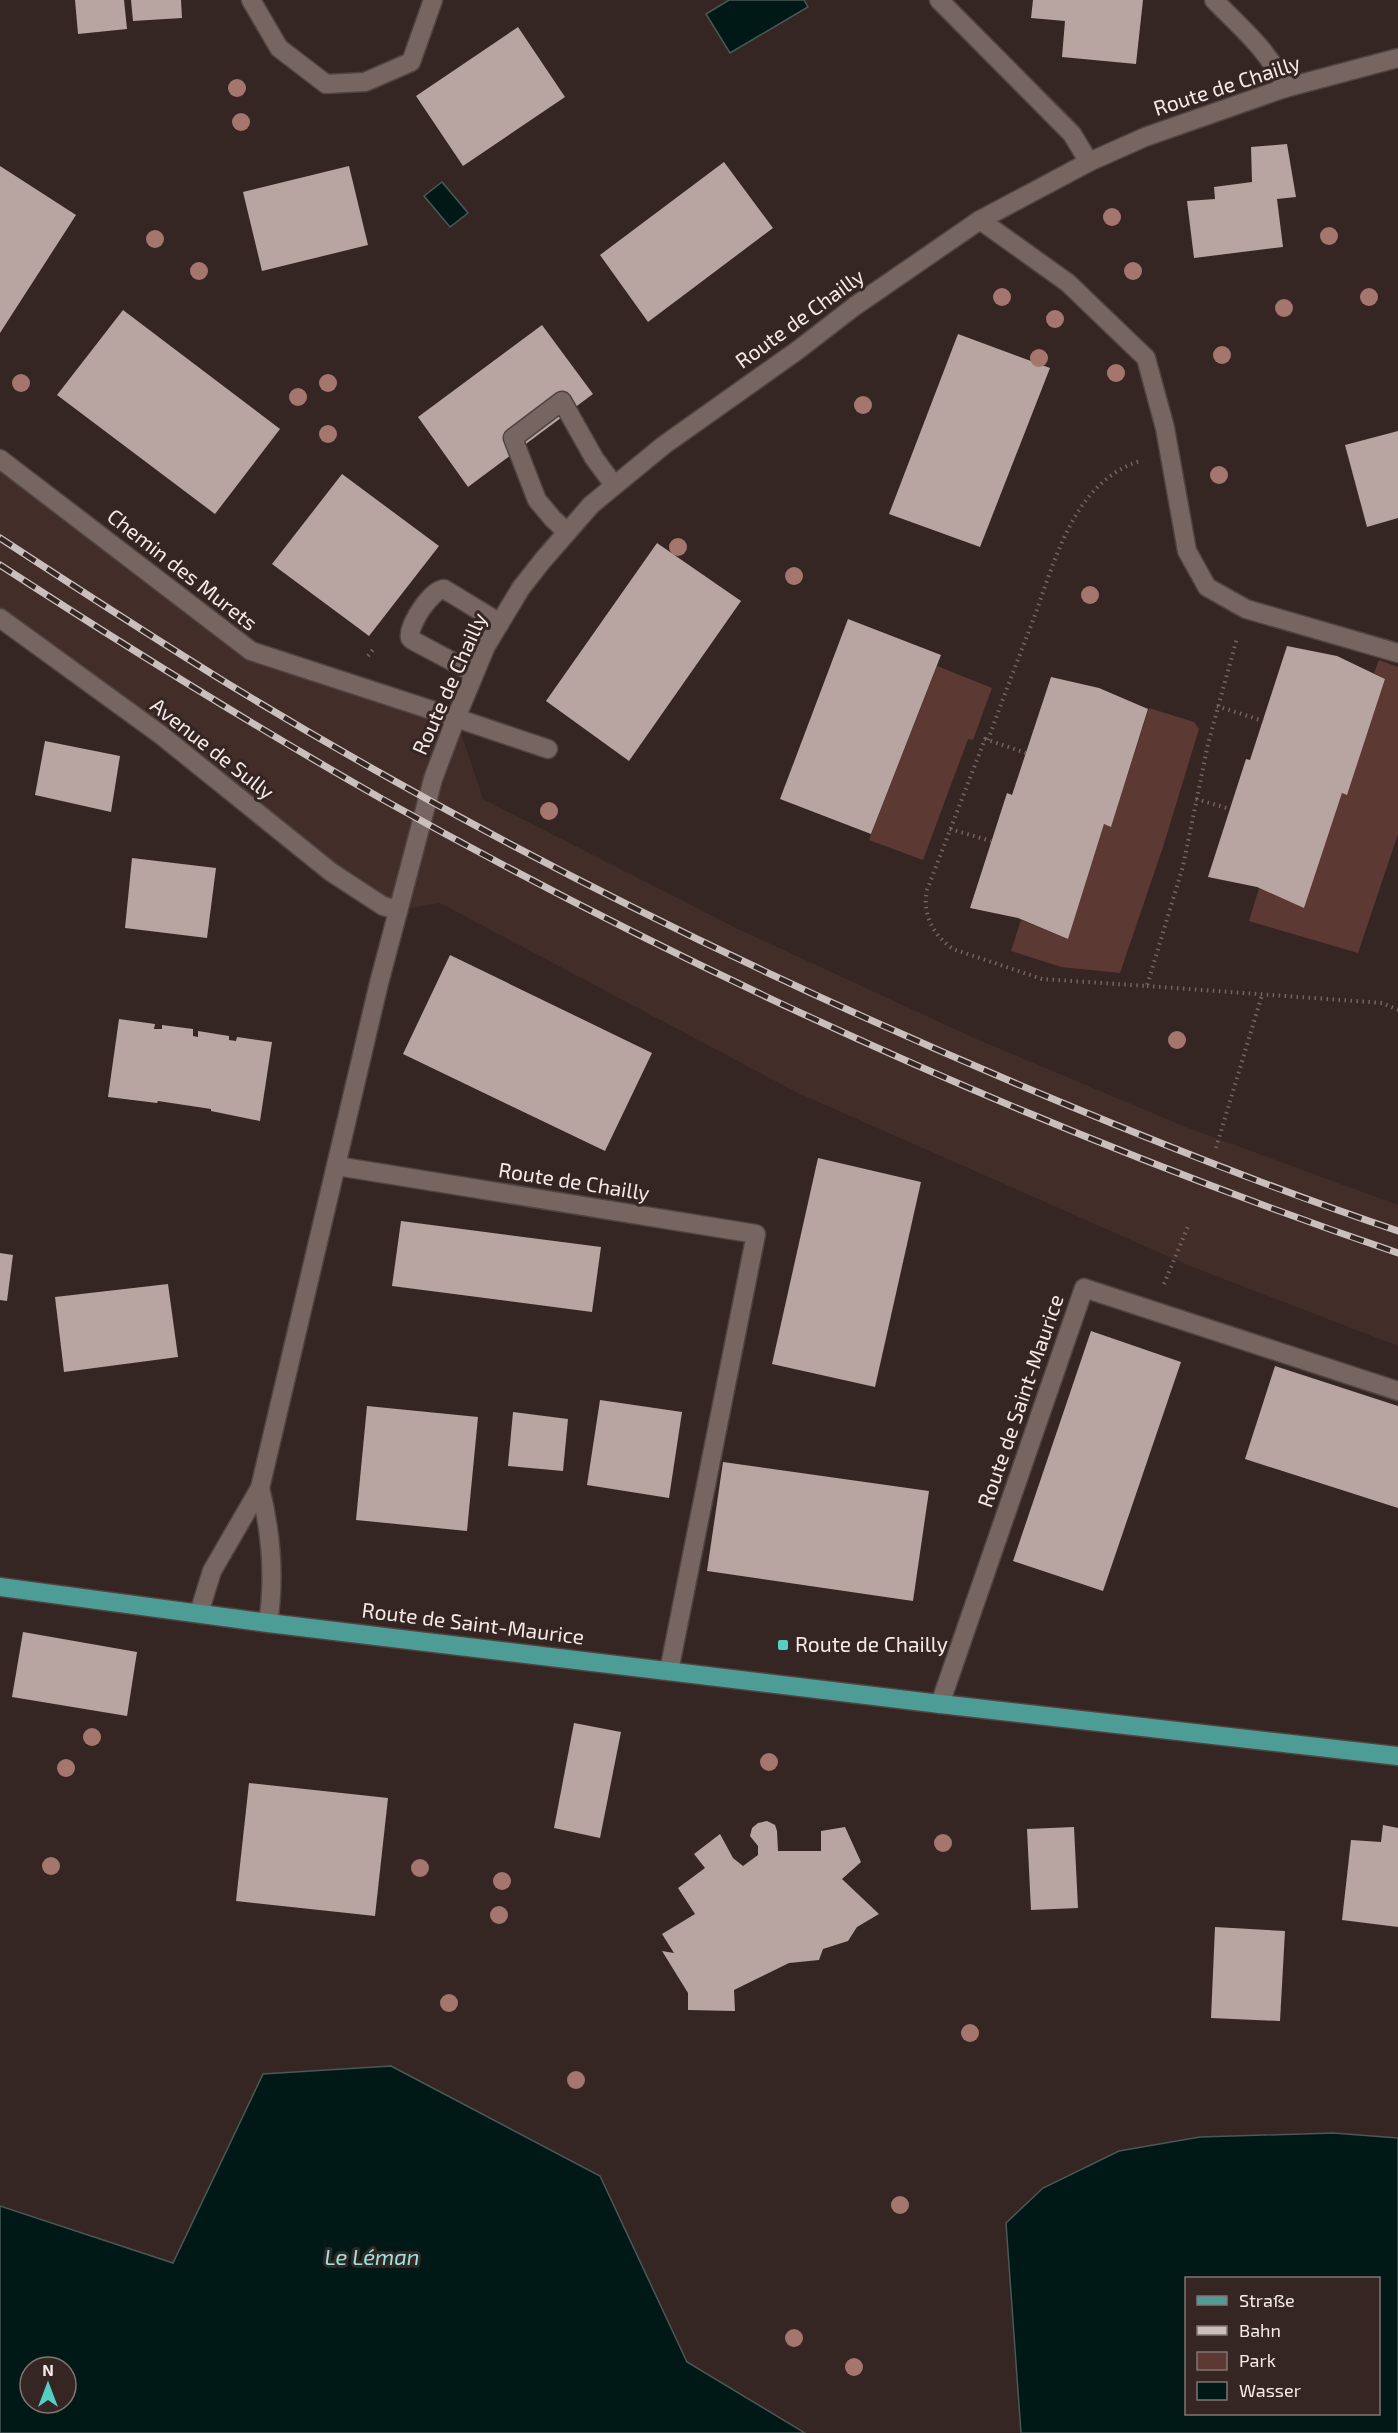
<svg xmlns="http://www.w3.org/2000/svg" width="1398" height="2433" font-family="'Exo 2',sans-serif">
<rect width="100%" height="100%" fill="#352624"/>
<polygon fill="#432d29" points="0,459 251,651 456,718 483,799 738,929 974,1038 1186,1127 1398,1205 1398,1346 1190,1266 798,1093 440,903 398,910 0,618"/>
<g fill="#5d3933">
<polygon points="1379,660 1398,667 1398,834 1358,953 1249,921 1259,888 1304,907 1342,793 1347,794 1348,792 1385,679 1374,673"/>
<polygon points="937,666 992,688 973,740 968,739 923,860 869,840"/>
<polygon points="1149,708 1194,722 1199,729 1163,847 1120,973 1061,967 1011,951 1021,920 1068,939 1104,824 1111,826"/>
</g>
<g fill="#001917" stroke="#4a5856" stroke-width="1.5" fill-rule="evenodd">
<polygon points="729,0 804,0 808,7 730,53 706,14"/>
<polygon points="442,182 468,213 450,227 424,196"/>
<path d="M391 2066 600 2176 687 2362 805 2433H0V2206L173 2263 263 2074ZM30 2367H66V2403H30Z"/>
<path d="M1333 2133 1398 2138V2433H1021L1006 2223 1043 2188 1119 2151 1200 2137ZM1378 2278V2414H1186V2278Z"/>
</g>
<g fill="#b8a4a0">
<polygon points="75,0 124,0 127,29 78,34"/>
<polygon points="131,0 181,0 182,18 133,21"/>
<polygon points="1033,0 1143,0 1136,64 1062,57 1065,21 1031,18"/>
<polygon points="518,27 565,97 463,166 416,96"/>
<polygon points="1287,144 1296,197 1277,199 1283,247 1194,258 1187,201 1215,199 1214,187 1252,182 1251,147"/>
<polygon points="724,162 773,228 648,322 600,255"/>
<polygon points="0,166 76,215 0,333"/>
<polygon points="349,166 368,245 262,271 243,192"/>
<polygon points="123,310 280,429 215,514 57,395"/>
<polygon points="542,325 593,394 468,487 418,417"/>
<polygon points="958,334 1050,368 980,547 889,514"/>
<polygon points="1398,431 1398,518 1367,527 1345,445"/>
<polygon points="342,474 439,546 369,636 272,564"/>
<polygon points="657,543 741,601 629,761 546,701"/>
<polygon points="848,619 941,655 871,834 780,799"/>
<polygon points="1287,646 1337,656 1385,679 1348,792 1347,795 1342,793 1304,908 1257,887 1208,877 1246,759 1250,760"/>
<polygon points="1051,677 1099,688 1148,709 1111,827 1104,824 1068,939 1018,918 970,908 1007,793 1012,795"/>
<polygon points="45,741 120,756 111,812 35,795"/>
<polygon points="132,858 216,868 207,938 125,928"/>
<polygon points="450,955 652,1053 605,1151 403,1054"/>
<polygon points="119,1019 155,1024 154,1029 162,1029 162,1025 193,1029 193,1036 198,1037 198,1031 229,1036 229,1040 236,1041 237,1037 272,1042 260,1121 211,1111 211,1109 158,1101 157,1103 108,1097"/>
<polygon points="818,1158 921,1182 875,1387 772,1364"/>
<polygon points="401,1221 601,1247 592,1312 392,1286"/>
<polygon points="0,1253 13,1255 7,1301 0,1300"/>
<polygon points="168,1284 178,1357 64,1372 55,1297"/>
<polygon points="1091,1331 1181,1362 1103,1591 1013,1561"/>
<polygon points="1275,1366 1398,1406 1398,1508 1245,1459"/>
<polygon points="600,1400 682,1412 669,1498 587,1485"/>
<polygon points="367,1406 478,1417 467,1531 356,1520"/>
<polygon points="513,1412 568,1419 563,1471 508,1466"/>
<polygon points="723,1462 929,1491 913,1601 707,1571"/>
<polygon points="23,1632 137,1652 127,1716 12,1697"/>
<polygon points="819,1639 846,1642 845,1651 818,1649"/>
<polygon points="574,1723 621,1732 600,1838 554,1828"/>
<polygon points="249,1783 388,1798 375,1916 236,1901"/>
<polygon points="767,1821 775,1825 777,1831 778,1851 821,1851 821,1831 845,1827 861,1862 842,1879 879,1914 857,1927 848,1941 823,1949 819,1960 789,1963 734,1990 735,2011 688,2010 688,1993 662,1951 674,1953 662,1934 695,1914 678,1888 705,1868 694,1854 720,1834 733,1858 743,1866 758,1855 758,1846 750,1836 752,1828 758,1823"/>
<polygon points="1383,1825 1398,1828 1398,1927 1342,1920 1351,1840 1381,1842"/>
<polygon points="1074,1827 1078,1908 1031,1910 1027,1829"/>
<polygon points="1215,1927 1285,1931 1280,2021 1211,2018"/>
</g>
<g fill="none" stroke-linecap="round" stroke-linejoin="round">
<defs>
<g id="lane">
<polyline points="939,0 1072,134 1089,162"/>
<path d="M1214 0C1240 27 1272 53 1285 88"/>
<polyline points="980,220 1068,283 1146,358 1165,428 1187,551 1207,587 1246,609 1398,653"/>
<polyline points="567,532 553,519 537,500 513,438 562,401 594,458 614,485"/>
<path d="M474 673 412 640 410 638C408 625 431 590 444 589L500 623"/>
<polyline points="456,718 548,749"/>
<polyline points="337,1166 756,1234 669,1671"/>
<polyline points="940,1704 1084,1288 1398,1391"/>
</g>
<g id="street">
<polyline points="251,0 279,48 326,84 365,82 411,62 433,0"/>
<polyline points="0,459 251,651 456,718"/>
<polyline points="0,618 161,735 331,872 383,906 398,910"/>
</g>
<g id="secondary">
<path d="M260 1488C271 1532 275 1578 268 1623"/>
<polyline points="199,1613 212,1571 260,1488 379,983 433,779 456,718 486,646 521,588 543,560 591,505 664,445 798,350 855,306 980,220 1089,162 1145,137 1285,88 1398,58"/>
</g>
<polyline id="primary" points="0,1587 268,1623 940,1704 1398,1756"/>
</defs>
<use href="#lane" stroke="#504442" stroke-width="21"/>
<use href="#street" stroke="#504442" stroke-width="21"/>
<use href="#secondary" stroke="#504442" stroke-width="21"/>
<use href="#primary" stroke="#504442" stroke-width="21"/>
<g stroke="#726563" stroke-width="4" stroke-dasharray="1.5 4.5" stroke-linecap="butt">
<polyline points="368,656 375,647"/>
<polyline points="1217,706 1263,721"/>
<path d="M988 740C1002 701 1017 662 1032 623 1054 565 1072 482 1140 461"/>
<path d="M1026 753 985 739 927 890C922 914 933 935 953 949L1042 979 1147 986 1183 866 1208 744 1237 638"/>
<polyline points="1196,799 1230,809"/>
<polyline points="950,829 991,841"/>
<polyline points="1147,986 1369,1002 1382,1003 1398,1010"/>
<polyline points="1216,1148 1262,995"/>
<polyline points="1164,1284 1189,1224"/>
</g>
<use href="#lane" stroke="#776562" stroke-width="18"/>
<use href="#street" stroke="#776562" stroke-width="18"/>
<use href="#secondary" stroke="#776562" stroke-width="18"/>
<use href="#primary" stroke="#4d9d96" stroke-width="18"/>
<defs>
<g id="rail">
<path d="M0 538C75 587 149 635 225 682 489 843 767 980 1053 1099 1166 1146 1281 1192 1398 1231"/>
<path d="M0 565C125 646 252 725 382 799 706 980 1047 1133 1398 1253"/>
</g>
</defs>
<use href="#rail" stroke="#cbbfbd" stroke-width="7"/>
<use href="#rail" stroke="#352624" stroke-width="4.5" stroke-dasharray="14" stroke-linecap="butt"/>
</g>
<g fill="#a4766e">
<circle cx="237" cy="88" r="9"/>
<circle cx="241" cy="122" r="9"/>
<circle cx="1112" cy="217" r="9"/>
<circle cx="1329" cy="236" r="9"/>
<circle cx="155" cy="239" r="9"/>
<circle cx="199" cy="271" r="9"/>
<circle cx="1133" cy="271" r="9"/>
<circle cx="1002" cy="297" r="9"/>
<circle cx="1369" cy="297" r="9"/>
<circle cx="1284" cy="308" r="9"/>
<circle cx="1055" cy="319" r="9"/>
<circle cx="1222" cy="355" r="9"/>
<circle cx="1039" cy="358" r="9"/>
<circle cx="1116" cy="373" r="9"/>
<circle cx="21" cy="383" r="9"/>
<circle cx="328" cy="383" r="9"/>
<circle cx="298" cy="397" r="9"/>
<circle cx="863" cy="405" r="9"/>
<circle cx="328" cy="434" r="9"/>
<circle cx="1219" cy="475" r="9"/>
<circle cx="678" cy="547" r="9"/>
<circle cx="794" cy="576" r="9"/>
<circle cx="1090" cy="595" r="9"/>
<circle cx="549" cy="811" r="9"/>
<circle cx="1177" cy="1040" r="9"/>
<circle cx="92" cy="1737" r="9"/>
<circle cx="769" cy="1762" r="9"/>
<circle cx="66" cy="1768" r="9"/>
<circle cx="943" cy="1843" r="9"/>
<circle cx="51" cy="1866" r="9"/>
<circle cx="420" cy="1868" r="9"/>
<circle cx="502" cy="1881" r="9"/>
<circle cx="499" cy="1915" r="9"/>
<circle cx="449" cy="2003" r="9"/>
<circle cx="970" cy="2033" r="9"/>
<circle cx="576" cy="2080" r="9"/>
<circle cx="900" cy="2205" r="9"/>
<circle cx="794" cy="2338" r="9"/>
<circle cx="854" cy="2367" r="9"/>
</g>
<rect fill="#55cec5" stroke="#352624" stroke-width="2" x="777" y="1639" width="12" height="12" rx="3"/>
<g text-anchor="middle" stroke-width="6" stroke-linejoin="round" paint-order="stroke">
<g font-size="21" fill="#f5eae8" stroke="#352624">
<text transform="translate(1227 86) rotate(-18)" y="7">Route de Chailly</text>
<text transform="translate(800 319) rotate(-36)" y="7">Route de Chailly</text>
<text transform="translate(182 570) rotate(38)" y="7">Chemin des Murets</text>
<text transform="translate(450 684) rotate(-66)" y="7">Route de Chailly</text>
<text transform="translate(212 749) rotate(38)" y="7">Avenue de Sully</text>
<text transform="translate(574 1182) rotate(9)" y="7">Route de Chailly</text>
<text transform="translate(1021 1401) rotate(-71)" y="7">Route de Saint-Maurice</text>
<text transform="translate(473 1624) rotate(7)" y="7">Route de Saint-Maurice</text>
</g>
<g font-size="21" fill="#f5eae8" stroke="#352624" text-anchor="start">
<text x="795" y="1652">Route de Chailly</text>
</g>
<g font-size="22" font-style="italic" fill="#91e9e2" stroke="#352624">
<text x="372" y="2265">Le Léman</text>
</g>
</g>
<rect x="1185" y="2277" width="195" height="138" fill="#352624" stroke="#827472" stroke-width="1.5"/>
<rect x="1197" y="2296" width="30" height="9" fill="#4d9d96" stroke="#827472" stroke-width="1.5"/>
<text x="1239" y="2307" font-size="18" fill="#f5eae8">Straße</text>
<rect x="1197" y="2326" width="30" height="9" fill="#cbbfbd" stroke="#827472" stroke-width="1.5"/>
<text x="1239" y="2337" font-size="18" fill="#f5eae8">Bahn</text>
<rect x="1197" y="2352" width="30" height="18" fill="#5d3933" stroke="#827472" stroke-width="1.5"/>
<text x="1239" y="2367" font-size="18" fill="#f5eae8">Park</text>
<rect x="1197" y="2382" width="30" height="18" fill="#001917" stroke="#827472" stroke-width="1.5"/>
<text x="1239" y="2397" font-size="18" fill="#f5eae8">Wasser</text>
<g transform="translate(48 2385)"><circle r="28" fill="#352624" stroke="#827472" stroke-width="1.5"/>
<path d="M0-4.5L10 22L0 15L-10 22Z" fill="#55cec5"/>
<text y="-9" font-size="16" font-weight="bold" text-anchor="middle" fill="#f5eae8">N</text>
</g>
</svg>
